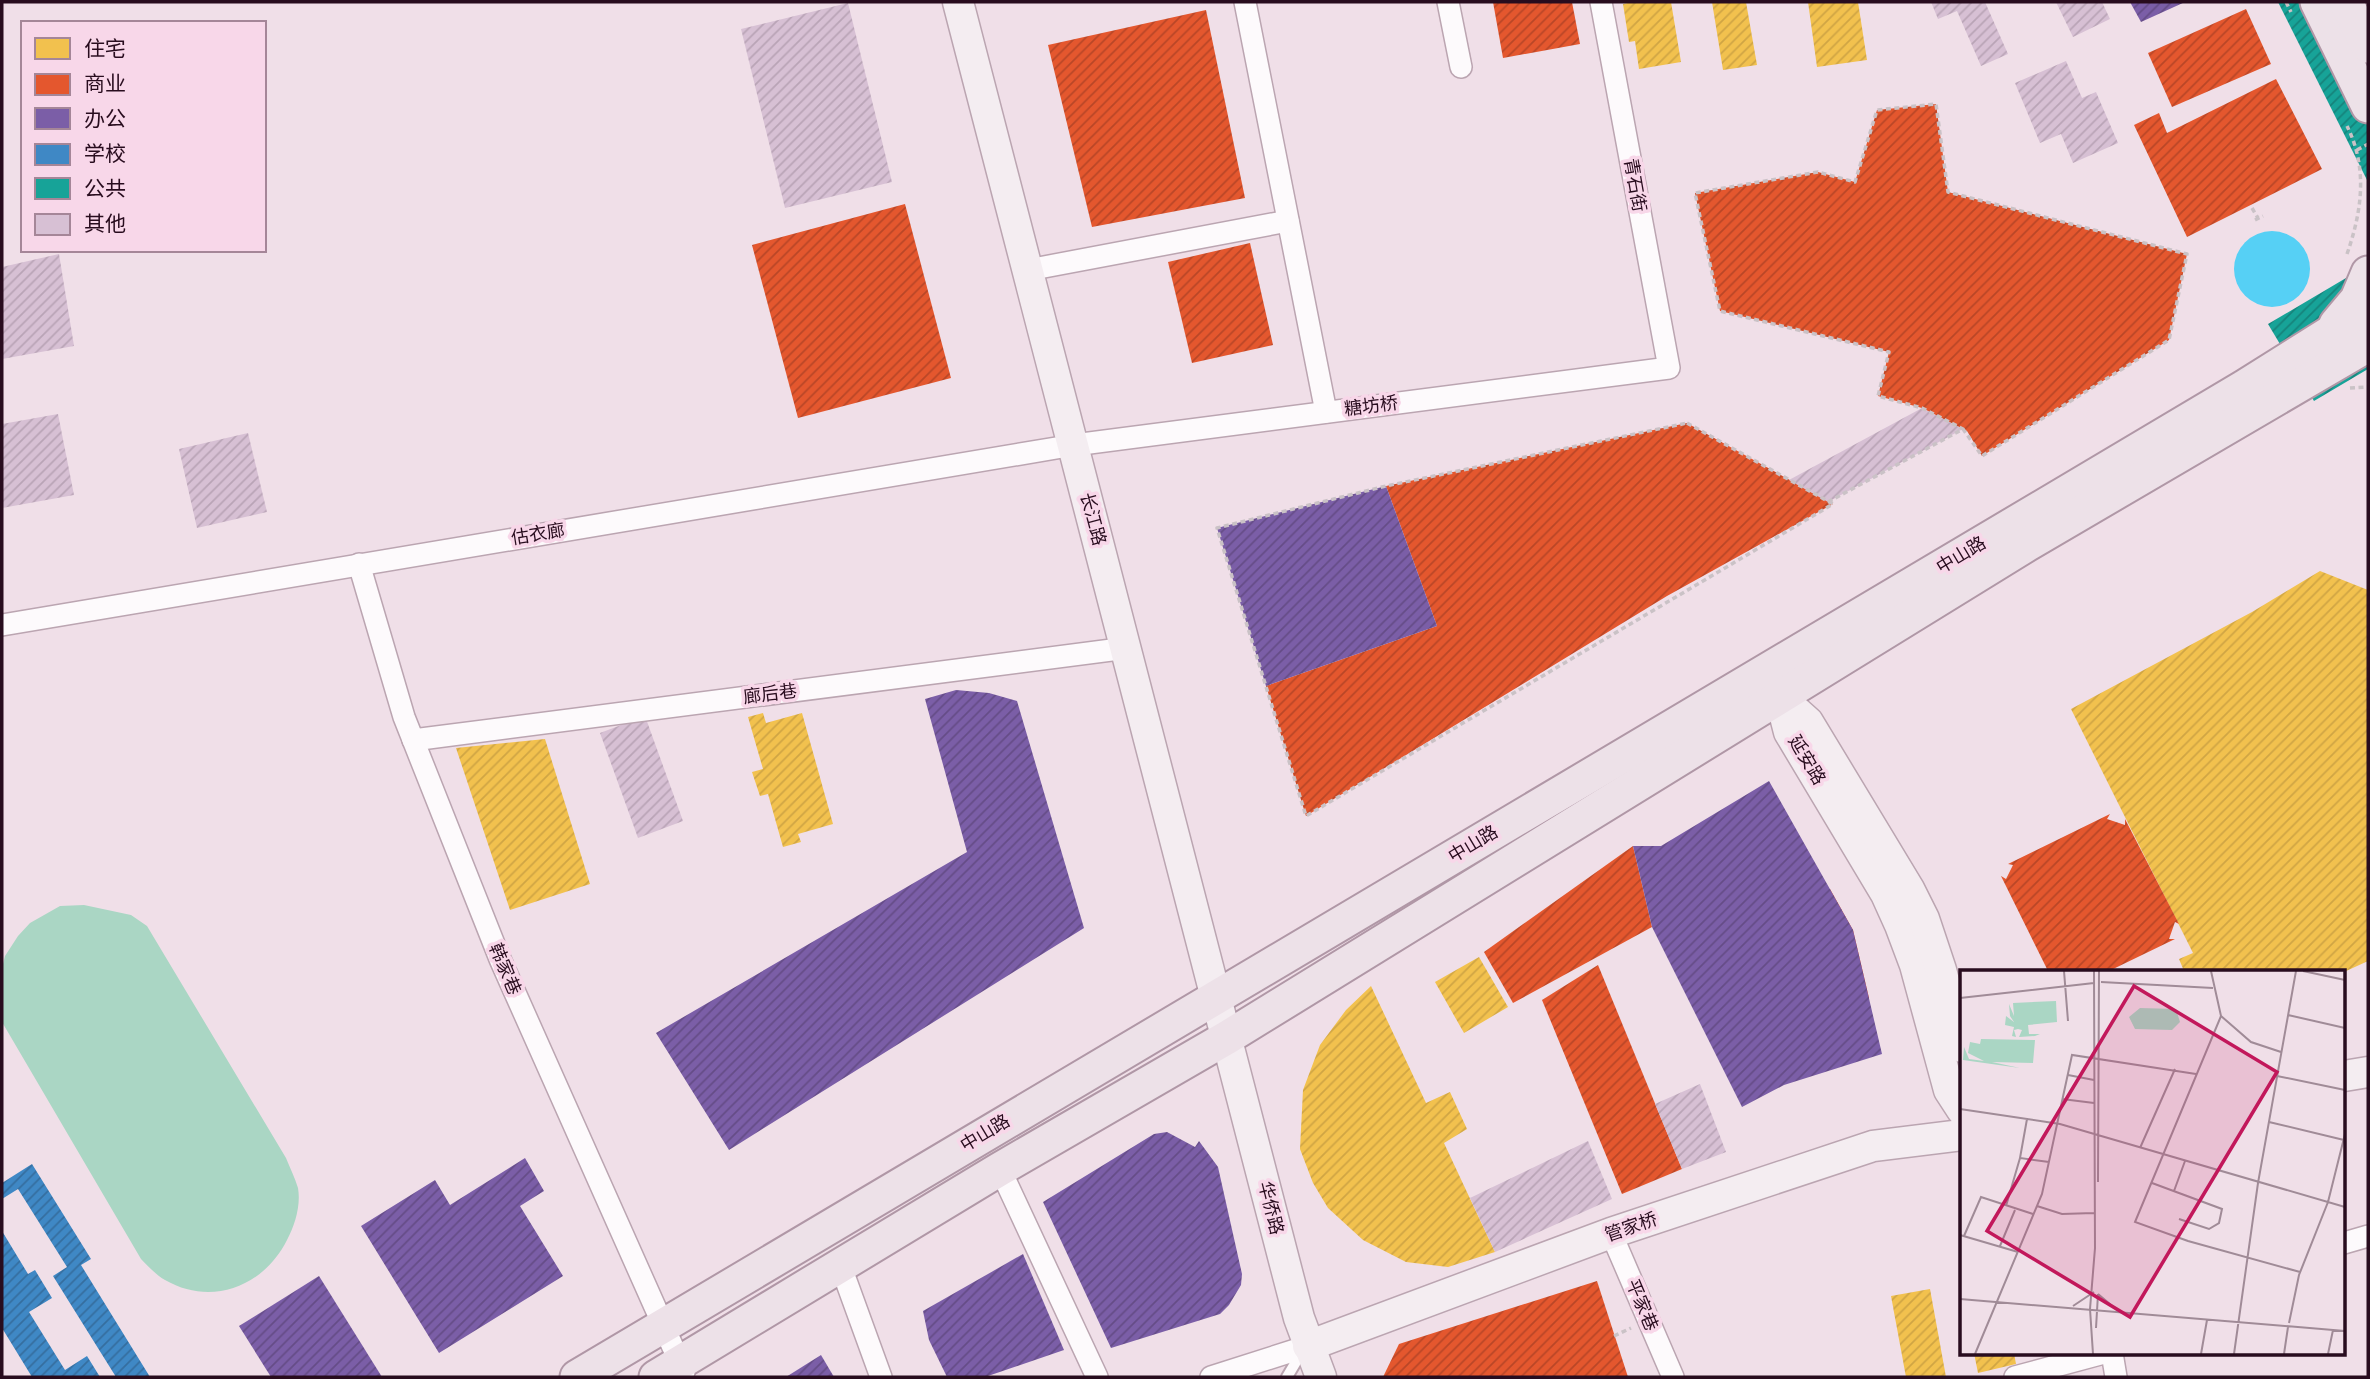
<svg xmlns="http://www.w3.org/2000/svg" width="2370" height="1379" font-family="'Noto Sans','Noto Sans SC',sans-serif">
<defs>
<pattern id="homes-hatch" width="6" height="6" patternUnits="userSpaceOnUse" patternTransform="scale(1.75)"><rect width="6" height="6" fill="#f2c14e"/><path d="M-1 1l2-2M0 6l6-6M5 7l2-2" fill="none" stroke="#d0a544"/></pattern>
<pattern id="shops-hatch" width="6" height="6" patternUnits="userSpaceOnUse" patternTransform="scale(1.75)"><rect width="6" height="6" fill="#e4572e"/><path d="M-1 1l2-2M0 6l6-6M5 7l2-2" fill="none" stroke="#b94627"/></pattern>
<pattern id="offices-hatch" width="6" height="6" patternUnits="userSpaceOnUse" patternTransform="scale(1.75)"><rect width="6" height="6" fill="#7b5ea7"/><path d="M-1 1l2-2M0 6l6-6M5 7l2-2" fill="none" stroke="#654c87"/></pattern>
<pattern id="schools-hatch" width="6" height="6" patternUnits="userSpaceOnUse" patternTransform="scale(1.75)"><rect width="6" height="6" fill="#3f88c5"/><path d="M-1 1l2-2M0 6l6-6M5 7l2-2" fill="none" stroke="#356e9f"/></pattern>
<pattern id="public-hatch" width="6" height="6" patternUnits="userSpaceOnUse" patternTransform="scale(1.75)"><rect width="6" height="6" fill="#17a398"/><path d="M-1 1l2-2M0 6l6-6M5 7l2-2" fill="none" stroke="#15837b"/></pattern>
<pattern id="building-hatch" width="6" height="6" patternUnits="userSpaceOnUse" patternTransform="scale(1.75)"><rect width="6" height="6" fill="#d7c0d4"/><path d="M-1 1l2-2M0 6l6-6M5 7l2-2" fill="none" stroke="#b9a4b6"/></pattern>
</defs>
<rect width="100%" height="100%" fill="#f0dfe8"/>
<path fill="#aad6c4" d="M84 905 131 915 147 926 286 1158C290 1168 295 1178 298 1188 301 1205 295 1225 287 1240 264 1286 212 1307 165 1280 156 1275 148 1266 141 1259L2 1022V968L5 956 18 936 30 923 60 906Z"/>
<circle fill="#56d0f5" cx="2272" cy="269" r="38"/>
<g fill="url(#homes-hatch)">
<polygon points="1633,2 1671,2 1681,62 1639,69 1635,41 1629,42 1623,4"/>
<polygon points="1712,2 1746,2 1757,65 1723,70"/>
<polygon points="1808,2 1858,2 1867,60 1817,67"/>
<polygon points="2320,571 2368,590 2368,961 2344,972 2184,971 2179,959 2193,953 2071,709 2252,612"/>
<polygon points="763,713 766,723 802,713 833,824 798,834 801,842 783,847 768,794 760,796 752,772 763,769 748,717"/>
<polygon points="545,739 590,884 510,910 456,748"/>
<polygon points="1479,957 1508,1007 1464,1033 1435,982"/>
<polygon points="1371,986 1426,1103 1450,1092 1467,1129 1444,1143 1495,1252 1448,1267 1406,1262 1363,1240 1328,1208 1313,1183 1300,1149 1303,1090 1320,1045 1346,1010"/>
<polygon points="1930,1289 1946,1377 1906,1377 1891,1296"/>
<polygon points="1974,1353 2014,1353 2016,1364 1978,1373"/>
</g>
<g fill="url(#shops-hatch)">
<polygon points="1493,2 1572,2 1580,44 1503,58"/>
<polygon points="2246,9 2271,64 2172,107 2148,53"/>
<polygon points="1206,10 1245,198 1092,227 1048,45"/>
<polygon points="2276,79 2322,169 2187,237 2134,125 2159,113 2167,133"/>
<polygon points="1936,104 1948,192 2187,254 2169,340 1982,456 1967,431 1922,408 1878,396 1889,352 1720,311 1695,193 1818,172 1855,182 1877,110"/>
<polygon points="905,204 951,378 798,418 752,245"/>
<polygon points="1250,243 1273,345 1192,363 1168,262"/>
<polygon points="1687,423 1833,504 1667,596 1306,816 1266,686 1437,626 1386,486"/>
<polygon points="2110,814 2107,819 2125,825 2125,819 2179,924 2175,922 2169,939 2175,939 2109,971 2048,971 2001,876 2006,879 2013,865 2008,864"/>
<polygon points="1633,846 1652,927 1513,1003 1484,952"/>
<polygon points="1830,889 1853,930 1869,998 1767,1043 1715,942"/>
<polygon points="1598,965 1682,1169 1622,1194 1542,1000"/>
<polygon points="1597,1281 1628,1377 1383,1377 1399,1344"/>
</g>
<g fill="url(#offices-hatch)">
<polygon points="2130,2 2185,2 2141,22"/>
<polygon points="1386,486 1437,626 1266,686 1217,528"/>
<polygon points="956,690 989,693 1017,701 1084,928 729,1150 656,1033 967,852 925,699"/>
<polygon points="1769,781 1853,930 1882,1054 1784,1085 1742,1107 1652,927 1633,846 1661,846"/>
<polygon points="1167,1132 1195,1147 1199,1141 1218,1167 1242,1274 1241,1285 1229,1305 1220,1314 1111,1348 1043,1202 1154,1134"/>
<polygon points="525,1158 544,1191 520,1206 563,1276 439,1353 361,1226 435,1180 450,1205"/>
<polygon points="1023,1254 1064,1350 985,1377 947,1377 929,1340 923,1311"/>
<polygon points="319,1276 382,1377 271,1377 239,1326"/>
<polygon points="821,1355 834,1377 786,1377"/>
</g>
<g fill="url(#schools-hatch)">
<polygon points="32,1164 91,1259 81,1265 150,1377 116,1377 53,1276 67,1267 18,1189 2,1199 2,1183"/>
<polygon points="2,1231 28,1274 35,1270 52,1298 29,1312 65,1370 87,1356 100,1377 32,1377 2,1328"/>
</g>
<g fill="url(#public-hatch)">
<polygon points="2278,2 2355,2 2368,28 2368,182"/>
<polygon points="2368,265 2368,369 2314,401 2268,324"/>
</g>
<g fill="url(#building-hatch)">
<polygon points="1931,2 1985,2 2008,54 1981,66 1957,11 1938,19"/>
<polygon points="2056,2 2102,2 2110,19 2073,37"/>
<polygon points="848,3 892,182 785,208 741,29"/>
<polygon points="2066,61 2082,98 2096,92 2118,143 2073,163 2061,134 2040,143 2015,83"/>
<polygon points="59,254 74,346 2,359 2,267"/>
<polygon points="1922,408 1963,429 1828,502 1789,480"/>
<polygon points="58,414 74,495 2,508 2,424"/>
<polygon points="248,433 267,512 197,528 179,449"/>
<polygon points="645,716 683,821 638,838 600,733"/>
<polygon points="1700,1084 1726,1152 1682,1169 1655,1104"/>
<polygon points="1588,1141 1612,1199 1495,1252 1470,1198"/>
</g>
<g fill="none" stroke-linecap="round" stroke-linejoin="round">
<defs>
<polyline id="lane" points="1287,1377 1303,1350"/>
<g id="street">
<polyline points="1245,2 1326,412"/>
<polyline points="1448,2 1461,67"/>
<polyline points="1028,270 1288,221"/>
<polyline points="359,564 404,717 500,959 684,1372"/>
<polyline points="2,625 1074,445 1669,368 1601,2"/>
<polyline points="413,740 1127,648"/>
<polyline points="1000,1169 1097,1377"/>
<polyline points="1611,1233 1673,1377"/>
<polyline points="2344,1243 2368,1236"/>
<polyline points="841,1267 881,1377"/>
<polyline points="2112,1353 2116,1377"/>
<polyline points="1211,1377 1308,1346"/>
<polyline points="2015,1377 2104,1353"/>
</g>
<g id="secondary">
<polyline points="958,2 1299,1318 1321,1377"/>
<polyline points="1780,697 1789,732 1886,894 1900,925 1915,965 1949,1090 1962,1110"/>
<polyline points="1780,697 1808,722 1909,889 1924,919 1941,970 1962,1047"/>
<polyline points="2344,1076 2368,1072"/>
<polyline points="1308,1346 1611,1233 1873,1146 1962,1135"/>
</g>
<g id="primary">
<polyline points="2317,2 2368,106"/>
<polyline points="2346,2 2368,46"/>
<polyline points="2336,324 2357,299 2368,273"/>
<polyline points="577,1377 2244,387 2368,309"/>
<polyline points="656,1377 1000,1169 1228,1037 2028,544 2368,345"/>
</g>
</defs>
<use href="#lane" stroke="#bba5b1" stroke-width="14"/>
<use href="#street" stroke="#bba5b1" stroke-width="24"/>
<use href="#secondary" stroke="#bba5b1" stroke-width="33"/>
<use href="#primary" stroke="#b097a6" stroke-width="37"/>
<g stroke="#cac2c6" stroke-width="3.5" stroke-dasharray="5 3.5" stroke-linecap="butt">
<polyline points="2286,2 2291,12"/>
<polyline points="2357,150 2368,144"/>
<polyline points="2252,208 2258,218"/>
<polyline points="2255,220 2263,216"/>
<path d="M2347 254C2362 211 2368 168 2347 126"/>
<polyline points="2350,388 2368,387"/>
<polygon points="1687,423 1833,504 1306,816 1217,528 1386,486"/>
<polyline points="1828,502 1963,429 1982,456 2169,340 2187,254 1948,192 1936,104 1877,110 1855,182 1818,172 1695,193 1720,311 1889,352 1878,396 1922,408 1963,429"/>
<polyline points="1614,1336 1631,1328"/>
</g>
<use href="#lane" stroke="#fdfafc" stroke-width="10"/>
<use href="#street" stroke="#fdfafc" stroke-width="21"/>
<use href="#secondary" stroke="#f4edf1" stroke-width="30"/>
<use href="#primary" stroke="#ede1e8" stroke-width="33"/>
</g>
<g text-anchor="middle" stroke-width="7" stroke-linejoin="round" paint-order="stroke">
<g font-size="18" fill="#280c1e" stroke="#f8d7e9">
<text transform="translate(1635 185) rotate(80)" y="6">青石街</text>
<text transform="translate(1371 406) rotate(-7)" y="6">糖坊桥</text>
<text transform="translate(1093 519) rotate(75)" y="6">长江路</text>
<text transform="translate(538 534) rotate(-9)" y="6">估衣廊</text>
<text transform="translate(1961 555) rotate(-31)" y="6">中山路</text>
<text transform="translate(770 694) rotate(-7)" y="6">廊后巷</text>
<text transform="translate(1807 760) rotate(59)" y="6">延安路</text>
<text transform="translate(1473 844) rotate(-31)" y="6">中山路</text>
<text transform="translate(505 969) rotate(67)" y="6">韩家巷</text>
<text transform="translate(985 1133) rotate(-31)" y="6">中山路</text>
<text transform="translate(1271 1208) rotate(76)" y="6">华侨路</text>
<text transform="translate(1631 1227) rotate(-19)" y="6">管家桥</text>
<text transform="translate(1642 1305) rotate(67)" y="6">平家巷</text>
</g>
</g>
<g transform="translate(1960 970)">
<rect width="385" height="385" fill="#f0dfe8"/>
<path d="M96 31 97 52 68 55 69 64H80L75 66 59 67 62 60 58 59 54 60 56 67 52 66 54 57 45 55 46 46 54 52 50 46 49 34 54 46 53 33ZM180 38 216 39 220 52 212 60 175 59 169 47ZM21 69 75 70 73 93 32 92 60 98 3 90 4 77 9 89 24 91 8 83 10 72 20 74Z" fill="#aad6c4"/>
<path fill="none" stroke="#a08b97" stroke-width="2" d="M104 1 108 51M251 1 261 46 291 72 321 82M343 1 385 10M141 12 253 18M0 28 134 13M328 45 385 58M261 46 175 252 228 271 340 302M108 105 134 110M317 106 385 120M102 129 134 133M0 139 100 154 385 237M67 149 60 188 89 192M309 152 384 170M180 178 215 99M138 212 139 1M192 213 262 239 259 253 249 259 219 249M214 221 225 191M46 236 60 188M77 236 102 244 134 243M0 265 58 282M4 266 21 227 73 244M40 276 55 240M138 324 157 340M0 329 385 361M113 336 134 322M329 353 339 305 368 232 385 164M136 358 138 324M15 384 82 224 112 85 236 104M133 384 130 339 135 278 134 1M241 384 247 350M274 384 298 213 336 1M324 384 328 357M368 384 373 360"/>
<path fill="#c2185b" fill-opacity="0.15" stroke="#c2185b" stroke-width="3.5" d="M174 16 317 102 170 347 27 261Z"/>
<rect width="385" height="385" fill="none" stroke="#280c1e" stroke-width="3.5"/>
</g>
<rect width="2370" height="1379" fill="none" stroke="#280c1e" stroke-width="7"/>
<rect x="21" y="21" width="245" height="231" fill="#f8d7e9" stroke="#a58698" stroke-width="2"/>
<rect x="35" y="38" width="35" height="21" fill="#f2c14e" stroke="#a58698" stroke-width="2"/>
<text x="84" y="56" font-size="21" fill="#280c1e">住宅</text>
<rect x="35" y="74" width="35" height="21" fill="#e4572e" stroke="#a58698" stroke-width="2"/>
<text x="84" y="91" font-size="21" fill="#280c1e">商业</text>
<rect x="35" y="108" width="35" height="21" fill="#7b5ea7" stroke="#a58698" stroke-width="2"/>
<text x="84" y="126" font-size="21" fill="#280c1e">办公</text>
<rect x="35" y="144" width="35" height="21" fill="#3f88c5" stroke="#a58698" stroke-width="2"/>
<text x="84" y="161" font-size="21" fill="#280c1e">学校</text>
<rect x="35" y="178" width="35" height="21" fill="#17a398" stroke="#a58698" stroke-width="2"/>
<text x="84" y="196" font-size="21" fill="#280c1e">公共</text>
<rect x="35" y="214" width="35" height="21" fill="#d7c0d4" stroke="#a58698" stroke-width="2"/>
<text x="84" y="231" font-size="21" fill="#280c1e">其他</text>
</svg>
